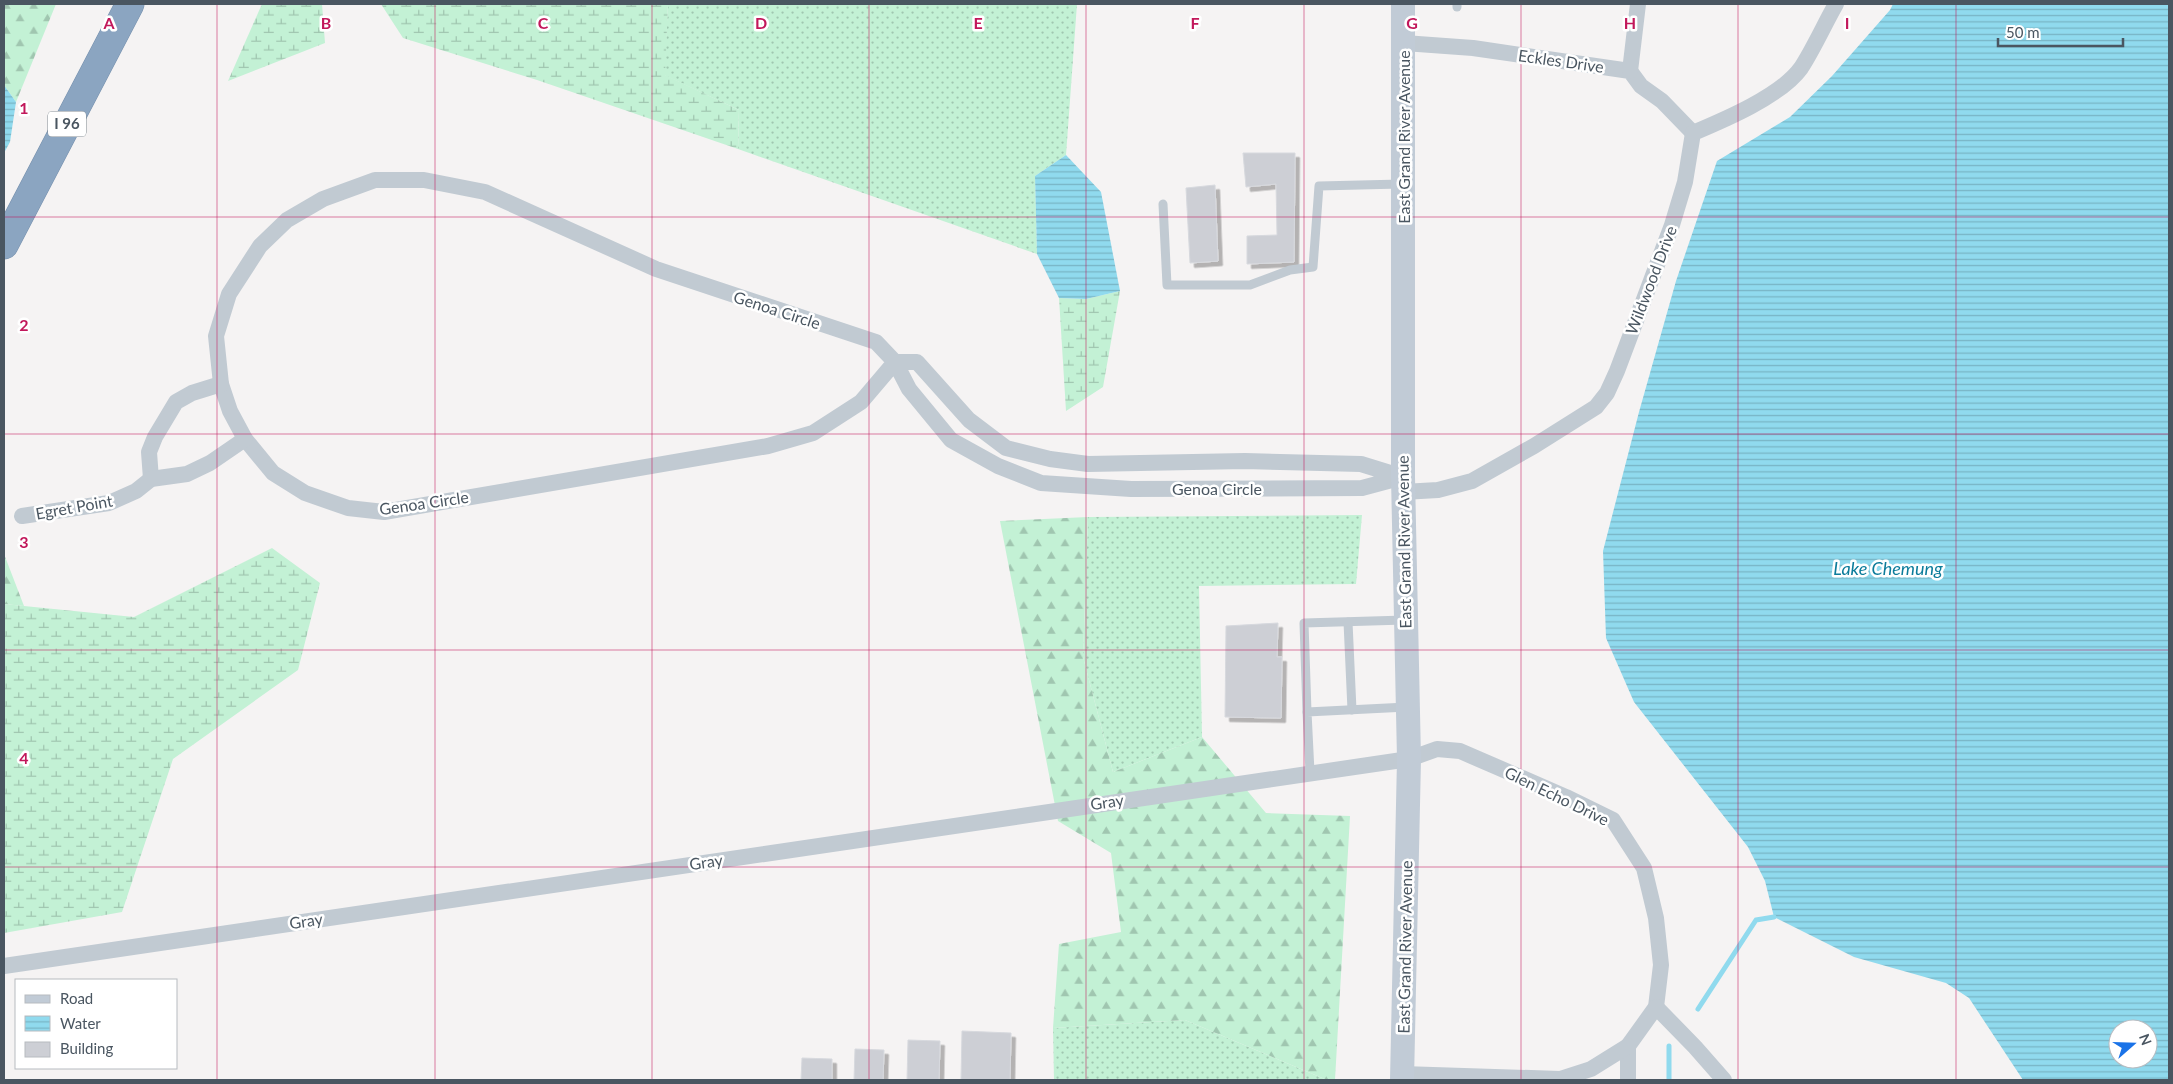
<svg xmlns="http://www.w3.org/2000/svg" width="2173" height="1084" font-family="Lato,sans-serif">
<defs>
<pattern id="grass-dots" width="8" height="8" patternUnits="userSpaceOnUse" patternTransform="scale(1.25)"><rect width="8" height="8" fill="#c3f1d5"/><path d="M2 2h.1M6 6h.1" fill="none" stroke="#a0c6b0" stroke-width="1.8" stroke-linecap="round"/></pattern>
<pattern id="forest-firs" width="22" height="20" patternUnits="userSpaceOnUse" patternTransform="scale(1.25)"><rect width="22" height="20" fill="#c3f1d5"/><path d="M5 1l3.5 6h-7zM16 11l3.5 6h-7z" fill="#a0c6b0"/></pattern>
<pattern id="wetland-marsh" width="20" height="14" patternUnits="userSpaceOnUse" patternTransform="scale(1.25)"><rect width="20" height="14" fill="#c3f1d5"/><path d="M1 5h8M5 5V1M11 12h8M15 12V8" fill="none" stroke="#a0c6b0"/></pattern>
<pattern id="water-rules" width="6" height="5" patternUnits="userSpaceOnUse" patternTransform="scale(1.25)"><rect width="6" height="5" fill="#90daee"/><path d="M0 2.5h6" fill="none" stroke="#78b4c4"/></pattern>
<filter id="shadow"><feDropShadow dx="4.5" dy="4.5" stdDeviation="0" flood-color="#0004"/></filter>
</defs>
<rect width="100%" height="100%" fill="#f5f3f3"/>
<g fill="url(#grass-dots)">
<polygon points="668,4 1077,4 1066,155 1035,176 1037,254 738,149 739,110 664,75"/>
<polygon points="1362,515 1356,584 1199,586 1202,737 1113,772 1083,657 1088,517"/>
<polygon points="1185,1020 1327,1080 1054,1080 1053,1028"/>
</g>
<g fill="url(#forest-firs)">
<polygon points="4,4 56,4 16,102 4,85"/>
<polygon points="1088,517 1083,657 1113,772 1202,737 1266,813 1350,816 1335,1080 1327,1080 1185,1020 1053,1028 1059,944 1121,932 1111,853 1058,821 1000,521"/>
<polygon points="4,554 24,606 4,604"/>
</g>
<g fill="url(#wetland-marsh)">
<polygon points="262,4 322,4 325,43 228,81"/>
<polygon points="381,4 668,4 665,75 739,110 738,149 537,80 403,38"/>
<polygon points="1120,291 1103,387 1066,411 1059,298 1086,299"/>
<polygon points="272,548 320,583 298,670 173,759 122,912 4,933 4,604 134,617"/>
</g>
<g fill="url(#water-rules)" fill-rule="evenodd">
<path d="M1893 4H2169V1080H2023L1969 998 1946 983 1854 957 1774 917 1765 881 1748 847 1634 702 1606 638 1603 551 1639 412 1676 281 1717 161 1790 117 1832 76 1890 10ZM2118 1029H2148V1059H2118Z"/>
<polygon points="4,85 16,102 10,142 4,153"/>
<polygon points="1066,155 1101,192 1120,291 1086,299 1059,298 1037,254 1035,176"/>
</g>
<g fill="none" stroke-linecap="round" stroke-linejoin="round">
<g stroke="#90daee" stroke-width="5">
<polyline points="1698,1009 1756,920 1774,917"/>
<polyline points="1669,1046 1669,1080"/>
</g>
</g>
<g fill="#cdcfd5" stroke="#d7d9de" filter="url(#shadow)">
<polygon points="1243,153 1295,153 1294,262 1247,264 1247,236 1277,235 1276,184 1246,187"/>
<polygon points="1215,185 1218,261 1190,263 1186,188"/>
<polygon points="1278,623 1277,657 1282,657 1281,718 1225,717 1226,626"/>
<polygon points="962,1031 1011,1033 1010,1080 961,1080"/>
<polygon points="908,1040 940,1041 939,1080 907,1080"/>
<polygon points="855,1049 884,1050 883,1080 854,1080"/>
<polygon points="802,1058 832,1059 832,1080 801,1080"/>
</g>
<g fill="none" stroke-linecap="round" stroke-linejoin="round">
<defs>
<polyline id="motorway" points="4,245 130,4"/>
</defs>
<use href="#motorway" stroke="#7690ad" stroke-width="29"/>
<g stroke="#c1cad2" stroke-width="9">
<polyline points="1457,4 1457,7"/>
<polyline points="1163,204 1167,285 1250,285 1290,270 1313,267 1319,186 1401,184"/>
<polyline points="1348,622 1352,710"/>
<polyline points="1307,712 1304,623 1405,620"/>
<polyline points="1310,772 1307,712 1407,707"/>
</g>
<g stroke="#c1cad2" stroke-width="16">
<polyline points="1404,43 1473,48 1630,71 1641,86 1662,101 1693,133"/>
<polyline points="1630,71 1638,4"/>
<polyline points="1403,477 1361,464 1245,461 1088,464 1050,459 1006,448 969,420 917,362 895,362 861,402 813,433 768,446 384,512 348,508 305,493 273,473 245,439 230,411 221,384 216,336 229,294 260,246 287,220 323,199 375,180 424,180 485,192 656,269 876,342 895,362 909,389 951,440 998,466 1041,483 1131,489 1362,488 1403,477"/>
<polyline points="151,479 149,452 155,437 176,402 192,393 221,384"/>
<path d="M1403 492 1438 490 1472 481 1534 446 1596 407 1607 393 1617 371 1672 225 1685 182 1693 133C1724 120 1781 96 1801 68 1814 48 1824 25 1836 4"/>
<polyline points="22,516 109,503 136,491 151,479 187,474 210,463 245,439"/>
<polyline points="4,966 1409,759 1437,749 1460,751 1566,797 1613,820 1644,868 1656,918 1661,965 1656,1007 1628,1046 1628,1080"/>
<polyline points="1656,1007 1695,1047 1724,1080"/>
<polyline points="1402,1074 1560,1079 1591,1069 1628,1046"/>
</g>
<polyline stroke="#c1cbd6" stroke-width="24" points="1402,1080 1409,759 1403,477 1403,4"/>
<use href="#motorway" stroke="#8ba5c1" stroke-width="28"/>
</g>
<path fill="none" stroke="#c2185b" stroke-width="1" stroke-opacity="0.55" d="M217 4V1080M435 4V1080M652 4V1080M869 4V1080M1086 4V1080M1304 4V1080M1521 4V1080M1738 4V1080M1956 4V1080M4 217H2169M4 434H2169M4 650H2169M4 867H2169"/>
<g text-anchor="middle" stroke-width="5" stroke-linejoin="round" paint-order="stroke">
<rect fill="#fff" stroke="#808990" stroke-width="1" x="48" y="111.5" width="38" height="25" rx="4"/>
<g font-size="15" font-weight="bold" fill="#4a5661">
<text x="67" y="129">I 96</text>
</g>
<g font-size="16" fill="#4a5661" stroke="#fff">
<text transform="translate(1561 61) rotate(8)" y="6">Eckles Drive</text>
<text transform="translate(1404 137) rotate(-90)" y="6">East Grand River Avenue</text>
<text transform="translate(1651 280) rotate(-69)" y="6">Wildwood Drive</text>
<text transform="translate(777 310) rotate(18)" y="6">Genoa Circle</text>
<text x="1217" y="495">Genoa Circle</text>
<text transform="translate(424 503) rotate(-8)" y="6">Genoa Circle</text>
<text transform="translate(74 507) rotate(-10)" y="6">Egret Point</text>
<text transform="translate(1404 542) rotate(-91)" y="6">East Grand River Avenue</text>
<text transform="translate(1557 796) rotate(26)" y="6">Glen Echo Drive</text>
<text transform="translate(1107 802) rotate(-8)" y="6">Gray</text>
<text transform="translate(706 862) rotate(-8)" y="6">Gray</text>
<text transform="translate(306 921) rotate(-8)" y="6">Gray</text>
<text transform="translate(1405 947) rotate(-89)" y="6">East Grand River Avenue</text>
</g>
<g font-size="18" font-style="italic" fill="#0c7c9b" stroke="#fff">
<text x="1888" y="575">Lake Chemung</text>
</g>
</g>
<g font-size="16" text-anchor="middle" font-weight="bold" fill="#c2185b" stroke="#fff" stroke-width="5" stroke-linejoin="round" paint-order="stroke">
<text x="109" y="29">A</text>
<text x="326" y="29">B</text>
<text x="543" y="29">C</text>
<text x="761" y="29">D</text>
<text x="978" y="29">E</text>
<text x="1195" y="29">F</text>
<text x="1412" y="29">G</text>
<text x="1630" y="29">H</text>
<text x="1847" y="29">I</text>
<text x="24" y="114">1</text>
<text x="24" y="331">2</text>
<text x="24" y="548">3</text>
<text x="24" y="764">4</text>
</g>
<rect width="2173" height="1084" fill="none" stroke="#4a5661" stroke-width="10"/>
<rect x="15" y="979" width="162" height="90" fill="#ffffff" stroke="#b7bbc0"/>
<rect x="25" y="995" width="25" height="8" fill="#c1cbd6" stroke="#b7bbc0"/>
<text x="60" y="1004" font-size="15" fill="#4a5661">Road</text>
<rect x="25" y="1016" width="25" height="15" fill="url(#water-rules)" stroke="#b7bbc0"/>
<text x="60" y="1029" font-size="15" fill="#4a5661">Water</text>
<rect x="25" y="1042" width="25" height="15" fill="#cdcfd5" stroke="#b7bbc0"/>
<text x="60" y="1054" font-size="15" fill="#4a5661">Building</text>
<g transform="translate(2133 1044) rotate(70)"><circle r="24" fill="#ffffff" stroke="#b7bbc0"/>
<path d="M0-4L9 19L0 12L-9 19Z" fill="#1a73e8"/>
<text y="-8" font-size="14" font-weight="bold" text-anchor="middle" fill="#4a5661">N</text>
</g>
<path d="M1998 38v8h125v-8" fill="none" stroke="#4a5661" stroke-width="2.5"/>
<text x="2006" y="38" font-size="15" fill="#4a5661" stroke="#ffffff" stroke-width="4" paint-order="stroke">50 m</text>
</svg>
